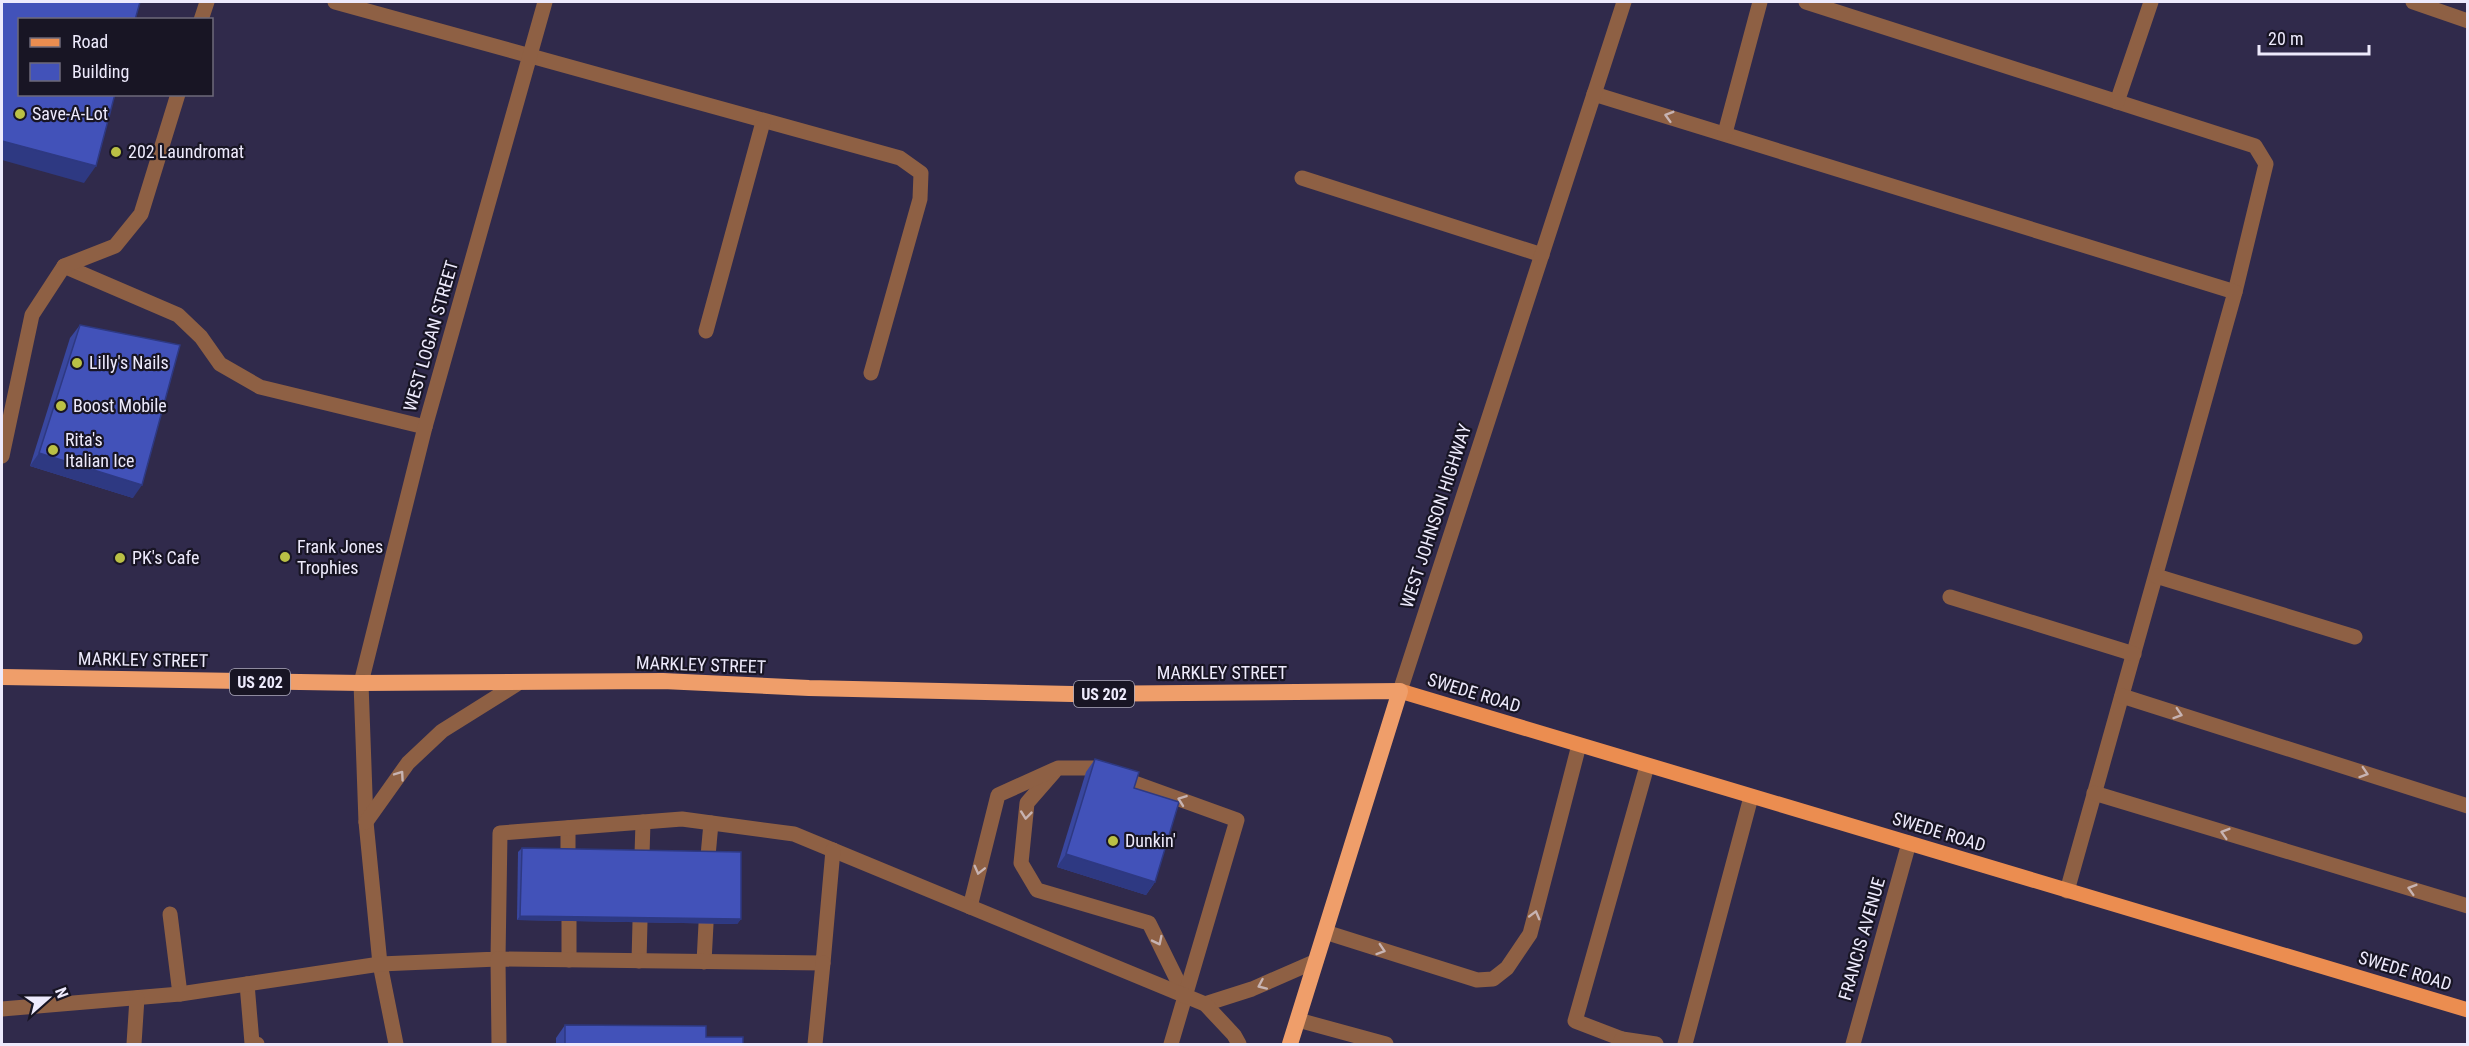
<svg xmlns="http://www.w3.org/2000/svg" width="2469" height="1046" font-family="'Roboto Condensed',sans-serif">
<rect width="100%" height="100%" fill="#302a4b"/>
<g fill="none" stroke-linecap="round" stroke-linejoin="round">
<g stroke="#8e6044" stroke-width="15">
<polyline points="335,2 900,158 921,173 920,199 871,373"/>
<polyline points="1806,2 2255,146 2266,164 2235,292"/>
<polyline points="2413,2 2468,21"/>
<polyline points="201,20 207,2"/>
<polyline points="1594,94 2235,292 2067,891"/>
<polyline points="2117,102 2151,2"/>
<polyline points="1725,133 1760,2"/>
<polyline points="1302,178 1542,255"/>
<polyline points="64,266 178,315 201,337 220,364 260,387 425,427"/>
<polyline points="706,331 763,122"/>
<polyline points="2,456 32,315 64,266 115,246 141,214 178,94"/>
<polyline points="2156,576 2355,637"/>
<polyline points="1950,597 2134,654"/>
<polyline points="361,683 366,822 380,964 396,1044"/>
<polyline points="2122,696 2468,806"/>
<polyline points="1054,772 1027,803 1021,863 1037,890 1149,923 1186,998"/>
<polyline points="2094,793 2468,906"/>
<polyline points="366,822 408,763 442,731 517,684"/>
<polyline points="568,828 568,853"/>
<polyline points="642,855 643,822"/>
<polyline points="708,856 711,823"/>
<polyline points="970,907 998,795 1058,768 1093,768 1237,820 1171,1044"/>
<polyline points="170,914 180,994"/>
<polyline points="569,921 569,960"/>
<polyline points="1325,932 1477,980 1493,979 1507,968 1530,934 1579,745"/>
<polyline points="639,961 640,922"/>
<polyline points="704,962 706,924"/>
<polyline points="247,984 252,1043 257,1044"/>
<polyline points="1205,1004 1252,989 1316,961"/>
<polyline points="2,1009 180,994 380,964 498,959 500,833 682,819 794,834 1205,1004 1234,1035 1239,1044"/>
<polyline points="1298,1020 1386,1044"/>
<polyline points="1622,1039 1575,1021 1647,766"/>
<polyline points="134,1044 137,998"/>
<polyline points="499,1044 498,959 823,963 833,850"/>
<polyline points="815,1044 823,963"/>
<polyline points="1620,1044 1622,1039 1656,1044"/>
<polyline points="1685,1044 1751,797"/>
</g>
<g stroke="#8e6044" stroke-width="15">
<polyline points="361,683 425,427 545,2"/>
<polyline points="1853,1044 1909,843"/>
</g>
<polyline stroke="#8e6044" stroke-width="15" points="1400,691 1624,2"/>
<polyline stroke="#eb8d50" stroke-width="15" points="1400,691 2468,1010"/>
<polyline stroke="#ef9e6a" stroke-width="16" points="2,677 361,683 663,681 809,688 1072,694 1400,691 1290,1044"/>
</g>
<g fill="#39479f">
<polygon points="80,325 133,498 30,466 70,338"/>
<polygon points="1095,759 1134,788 1155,882 1146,895 1057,867 1086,772"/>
<polygon points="522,848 741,919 737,924 517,920 518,852"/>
<polygon points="565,1025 706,1037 743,1044 556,1044 556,1038"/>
</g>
<g fill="#2e3982">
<polygon points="2,141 96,166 84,183 2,160"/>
<polygon points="39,453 142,485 133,498 30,466"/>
<polygon points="1066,854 1155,882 1146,895 1057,867"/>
<polygon points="520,916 741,919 737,924 517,920"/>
</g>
<g fill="#4252b9" stroke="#2e3982" stroke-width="1.5">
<polygon points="2,2 140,2 135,20 20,20 20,94 115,94 96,166 2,141"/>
<polygon points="80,325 180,345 142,485 39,453"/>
<polygon points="1095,759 1139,772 1134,788 1179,802 1155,882 1066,854"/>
<polygon points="522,848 741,852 741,919 520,916"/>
<polygon points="565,1025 706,1026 706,1037 743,1037 743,1044 565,1044"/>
</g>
<defs><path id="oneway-chevron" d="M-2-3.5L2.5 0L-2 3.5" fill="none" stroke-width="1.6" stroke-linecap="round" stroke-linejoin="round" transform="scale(1.5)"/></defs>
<g stroke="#c7b3b2">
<use href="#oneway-chevron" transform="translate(1669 116) rotate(-164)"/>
<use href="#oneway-chevron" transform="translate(2178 714) rotate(18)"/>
<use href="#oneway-chevron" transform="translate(2364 773) rotate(18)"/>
<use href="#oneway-chevron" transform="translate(400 775) rotate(-55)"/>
<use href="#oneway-chevron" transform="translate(1182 800) rotate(-160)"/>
<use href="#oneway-chevron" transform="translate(1026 815) rotate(96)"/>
<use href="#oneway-chevron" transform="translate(2225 833) rotate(-163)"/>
<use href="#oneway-chevron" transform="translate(979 870) rotate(104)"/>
<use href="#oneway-chevron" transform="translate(2412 889) rotate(-163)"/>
<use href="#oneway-chevron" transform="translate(1535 915) rotate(-75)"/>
<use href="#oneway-chevron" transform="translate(1158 941) rotate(64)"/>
<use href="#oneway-chevron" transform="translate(1381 950) rotate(18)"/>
<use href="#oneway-chevron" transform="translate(1262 985) rotate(156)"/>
</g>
<g fill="#bac045" stroke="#181524" stroke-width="2">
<circle cx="20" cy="114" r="6"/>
<circle cx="116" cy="152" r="6"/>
<circle cx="77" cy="363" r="6"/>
<circle cx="61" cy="406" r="6"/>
<circle cx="53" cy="450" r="6"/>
<circle cx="285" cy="557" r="6"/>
<circle cx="120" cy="558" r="6"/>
<circle cx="1113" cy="841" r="6"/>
</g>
<g text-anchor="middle" stroke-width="4.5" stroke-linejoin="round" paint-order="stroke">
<g fill="#181524" stroke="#adaabb" stroke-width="1.5">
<rect x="230" y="669" width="60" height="26" rx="4.5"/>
<rect x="1074" y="681" width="60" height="26" rx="4.5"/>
</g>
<g font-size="16" font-weight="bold" fill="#edeafc">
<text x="260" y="688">US 202</text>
<text x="1104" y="700">US 202</text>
</g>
<g font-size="18" fill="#edeafc" stroke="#181524" text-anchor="start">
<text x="32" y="120">Save-A-Lot</text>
<text x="128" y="158">202 Laundromat</text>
<text x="89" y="369">Lilly's Nails</text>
<text x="73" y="412">Boost Mobile</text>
<text x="65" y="446">Rita's<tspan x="65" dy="21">Italian Ice</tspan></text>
<text x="297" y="553">Frank Jones<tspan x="297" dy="21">Trophies</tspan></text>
<text x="132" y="564">PK's Cafe</text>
<text x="1125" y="847">Dunkin'</text>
</g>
<g font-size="18" fill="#edeafc" stroke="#181524">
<text transform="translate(431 336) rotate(-74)" y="6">WEST LOGAN STREET</text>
<text transform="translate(1436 516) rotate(-72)" y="6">WEST JOHNSON HIGHWAY</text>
<text transform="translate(143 660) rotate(1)" y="6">MARKLEY STREET</text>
<text transform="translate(701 665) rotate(2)" y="6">MARKLEY STREET</text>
<text x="1222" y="679">MARKLEY STREET</text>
<text transform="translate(1474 693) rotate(17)" y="6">SWEDE ROAD</text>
<text transform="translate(1939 832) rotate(17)" y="6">SWEDE ROAD</text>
<text transform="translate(1862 939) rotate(-74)" y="6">FRANCIS AVENUE</text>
<text transform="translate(2405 971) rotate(17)" y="6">SWEDE ROAD</text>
</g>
</g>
<rect width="2469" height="1046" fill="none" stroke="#edeafc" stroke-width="6"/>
<rect x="18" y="18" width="195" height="78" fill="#181524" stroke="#6d6a7a" stroke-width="1.5"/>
<rect x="30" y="38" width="30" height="9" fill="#eb8d50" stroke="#6d6a7a" stroke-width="1.5"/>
<text x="72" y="48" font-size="18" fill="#edeafc">Road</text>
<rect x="30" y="63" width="30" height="18" fill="#4252b9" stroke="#6d6a7a" stroke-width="1.5"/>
<text x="72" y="78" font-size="18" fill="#edeafc">Building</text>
<g transform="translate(48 998) rotate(69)" stroke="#181524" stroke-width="4.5" paint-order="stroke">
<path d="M0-4.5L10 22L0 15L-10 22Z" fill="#edeafc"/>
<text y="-9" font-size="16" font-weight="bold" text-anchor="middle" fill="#edeafc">N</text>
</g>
<path d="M2259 45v9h110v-9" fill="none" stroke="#edeafc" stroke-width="3"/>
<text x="2268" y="45" font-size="18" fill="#edeafc" stroke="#181524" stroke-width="4.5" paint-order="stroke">20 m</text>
</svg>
